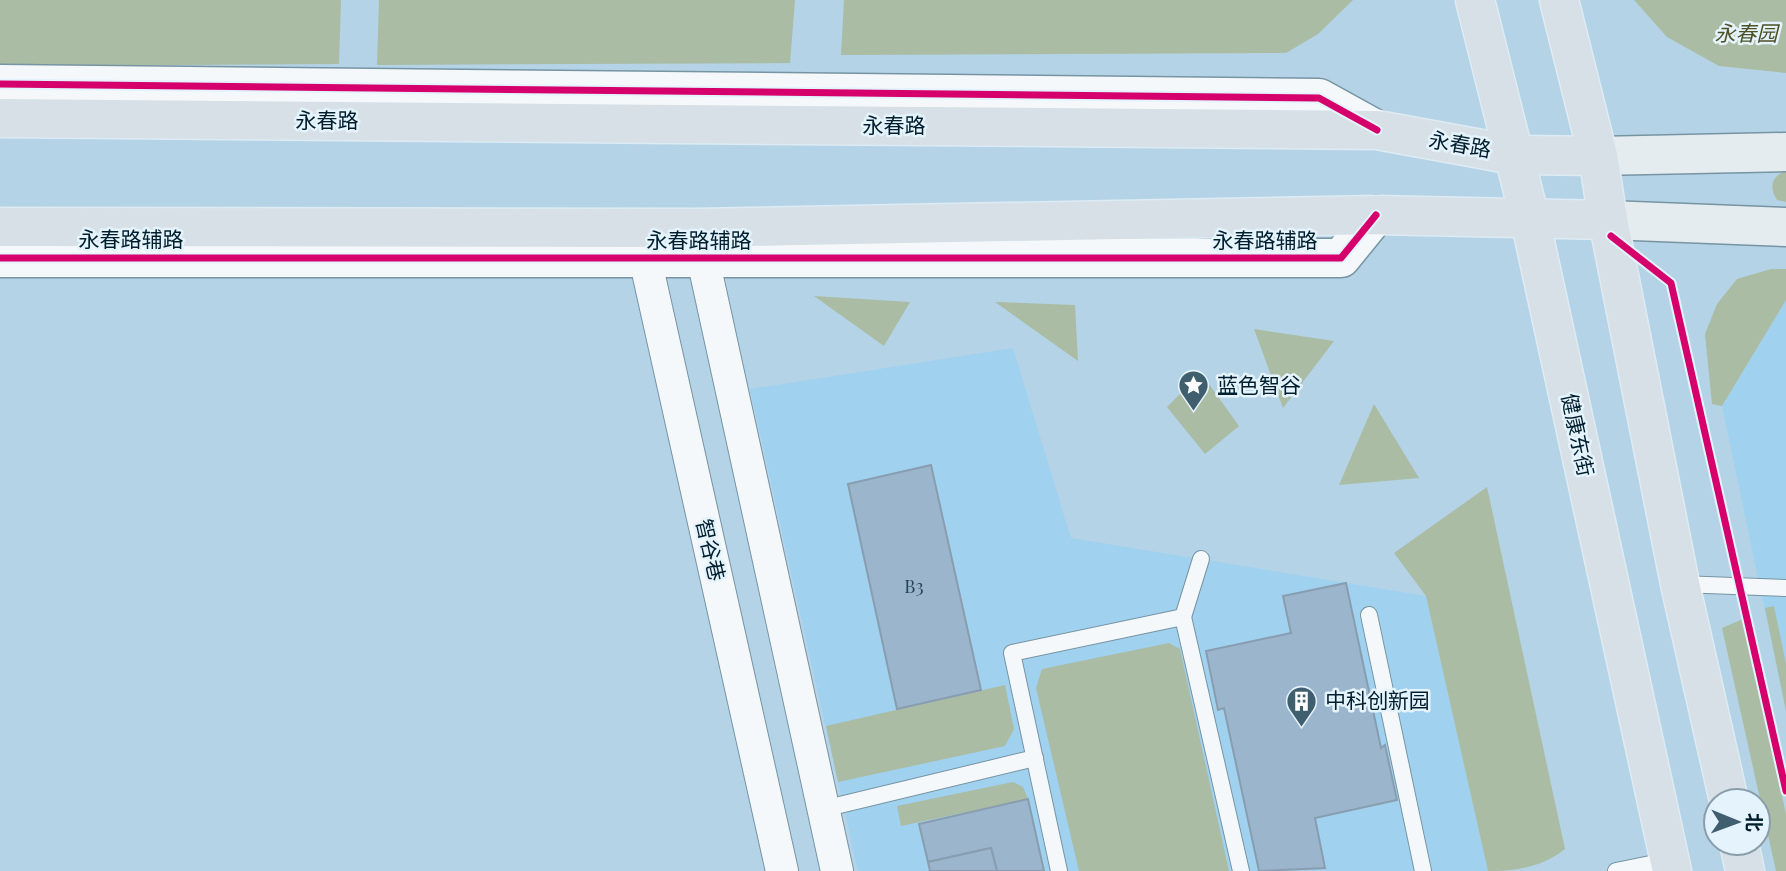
<svg xmlns="http://www.w3.org/2000/svg" width="1786" height="871" font-family="'Playfair Display','Noto Sans SC',serif">
<rect width="100%" height="100%" fill="#b4d3e6"/>
<g fill="#a0d1ef">
<polygon points="1786,300 1786,711 1722,406"/>
<polygon points="1013,348 1071,538 1426,596 1488,871 858,871 750,389"/>
</g>
<g fill="#aabca3">
<polygon points="0,0 341,0 339,64 0,66"/>
<polygon points="379,0 795,0 790,63 377,65"/>
<polygon points="844,0 1353,0 1318,34 1286,53 841,55"/>
<polygon points="1634,0 1786,0 1786,73 1719,66 1667,37"/>
<path d="M1786 171V202L1777 200C1769 188 1771 176 1786 171Z"/>
<polygon points="1771,269 1786,269 1786,300 1722,406 1712,404 1705,334 1717,304 1737,279"/>
<polygon points="814,296 910,302 884,346"/>
<polygon points="995,302 1075,305 1078,361"/>
<polygon points="1254,329 1334,341 1283,408"/>
<polygon points="1201,373 1239,426 1205,454 1167,407"/>
<polygon points="1374,404 1419,478 1339,485"/>
<path d="M1487 487 1565 849C1543 867 1516 871 1488 871L1426 596 1394 553Z"/>
<polygon points="1774,606 1786,664 1786,711 1765,608"/>
<polygon points="1743,619 1786,814 1786,871 1776,871 1722,628"/>
<polygon points="1169,643 1180,649 1229,871 1079,871 1036,688 1042,669"/>
<polygon points="1005,685 1014,729 1005,746 838,782 826,726"/>
<polygon points="1013,782 1023,787 1028,799 901,826 897,806"/>
</g>
<g fill="#9bb5cd" stroke="#889eb0" stroke-width="2">
<polygon points="931,465 981,690 897,709 848,484"/>
<polygon points="1346,583 1381,748 1385,745 1397,800 1315,818 1325,868 1259,871 1224,708 1218,710 1206,651 1291,633 1283,596"/>
<polygon points="1028,799 1044,871 997,871 991,848 928,862 919,824"/>
<polygon points="991,848 997,871 930,871 928,862"/>
</g>
<g fill="none" stroke-linecap="round" stroke-linejoin="round">
<defs>
<g id="service">
<polyline points="1680,584 1786,588"/>
<polyline points="1369,615 1423,871"/>
<polyline points="1183,617 1201,559"/>
<polyline points="823,809 1035,758"/>
<polyline points="1059,871 1012,653 1183,617 1241,871"/>
<polyline points="1616,871 1670,860"/>
</g>
<g id="minor">
<polyline points="640,236 782,871"/>
<polyline points="698,236 837,871"/>
</g>
<g id="tertiary">
<polyline points="0,84 1319,98 1377,130"/>
<polyline points="0,258 1341,258 1376,215"/>
</g>
<g id="secondary">
<polyline points="1598,156 1786,152"/>
<polyline points="1608,220 1786,227"/>
</g>
<g id="primary">
<polyline points="1475,0 1530,219 1672,871"/>
<polyline points="1559,0 1598,156 1608,220 1680,584 1729,801"/>
<polyline points="0,118 1377,130 1514,155 1598,156"/>
<polyline points="0,227 696,228 1376,215 1608,220"/>
<polyline points="1739,843 1745,871"/>
</g>
</defs>
<use href="#service" stroke="#7794a3" stroke-width="18"/>
<use href="#minor" stroke="#7794a3" stroke-width="34"/>
<use href="#tertiary" stroke="#7794a3" stroke-width="41"/>
<use href="#secondary" stroke="#7794a3" stroke-width="41"/>
<use href="#primary" stroke="#ddebf4" stroke-width="41"/>
<use href="#service" stroke="#f4f8fb" stroke-width="16"/>
<use href="#minor" stroke="#f4f8fb" stroke-width="32"/>
<use href="#tertiary" stroke="#f4f8fb" stroke-width="38"/>
<use href="#secondary" stroke="#e5ecf0" stroke-width="38"/>
<use href="#primary" stroke="#d6e0e6" stroke-width="38"/>
<defs>
<g id="cycleway">
<polyline points="0,84 1319,98 1377,130"/>
<polyline points="1611,236 1671,283 1786,791"/>
<polyline points="0,258 1341,258 1376,215"/>
</g>
</defs>
<use href="#cycleway" stroke="#e5f3fc" stroke-width="11"/>
<use href="#cycleway" stroke="#d6006c" stroke-width="7"/>
</g>
<defs>
<symbol id="sight-pin" viewBox="-11 -11 22 30"><path d="M0 17L-7.5 6A9.5 9.5 0 1 1 7.5 6Z" fill="#3f5e6e" stroke="#e5f3fc"/><path d="M0-6L1.8-2.2L6-1.7L2.9 1.2L3.7 5.4L0 3.3L-3.7 5.4L-2.9 1.2L-6-1.7L-1.8-2.2Z" fill="#fff"/></symbol>
<symbol id="building-pin" viewBox="-11 -11 22 30"><path d="M0 17L-7.5 6A9.5 9.5 0 1 1 7.5 6Z" fill="#3f5e6e" stroke="#e5f3fc"/><path d="M-4-6H4V6H1V3H-1V6H-4ZM-2.5-4.3h1.7v1.8h-1.7ZM.8-4.3h1.7v1.8H.8ZM-2.5-1h1.7V.8h-1.7ZM.8-1h1.7V.8H.8Z" fill="#fff"/></symbol>
</defs>
<g fill-rule="evenodd">
<use href="#sight-pin" x="1176" y="368" width="35" height="47"/>
<use href="#building-pin" x="1284" y="684" width="35" height="47"/>
</g>
<g text-anchor="middle" stroke-width="5" stroke-linejoin="round" paint-order="stroke">
<g font-size="18" fill="#274456">
<text x="914" y="593">B3</text>
</g>
<g font-size="21" font-style="italic" fill="#4d5225" stroke="#e5f3fc">
<text x="1746" y="41">永春园</text>
</g>
<g font-size="21" fill="#001f2e" stroke="#e5f3fc">
<text x="327" y="128">永春路</text>
<text x="894" y="133">永春路</text>
<text transform="translate(1460 145) rotate(10)" y="7">永春路</text>
<text x="131" y="247">永春路辅路</text>
<text x="699" y="248">永春路辅路</text>
<text x="1265" y="248">永春路辅路</text>
<text transform="translate(1577 435) rotate(78)" y="7">健康东街</text>
<text transform="translate(710 550) rotate(77)" y="7">智谷巷</text>
</g>
<g font-size="21" fill="#001f2e" stroke="#e5f3fc" text-anchor="start">
<text x="1217" y="393">蓝色智谷</text>
<text x="1325" y="708">中科创新园</text>
</g>
</g>
<g transform="translate(1737 822) rotate(91)"><circle r="33" fill="#e5f3fc" stroke="#899eaa" stroke-width="2"/>
<path d="M0-5L12 26L0 18L-12 26Z" fill="#3f5e6e"/>
<text y="-10" font-size="19" font-weight="bold" text-anchor="middle" fill="#001f2e">北</text>
</g>
</svg>
